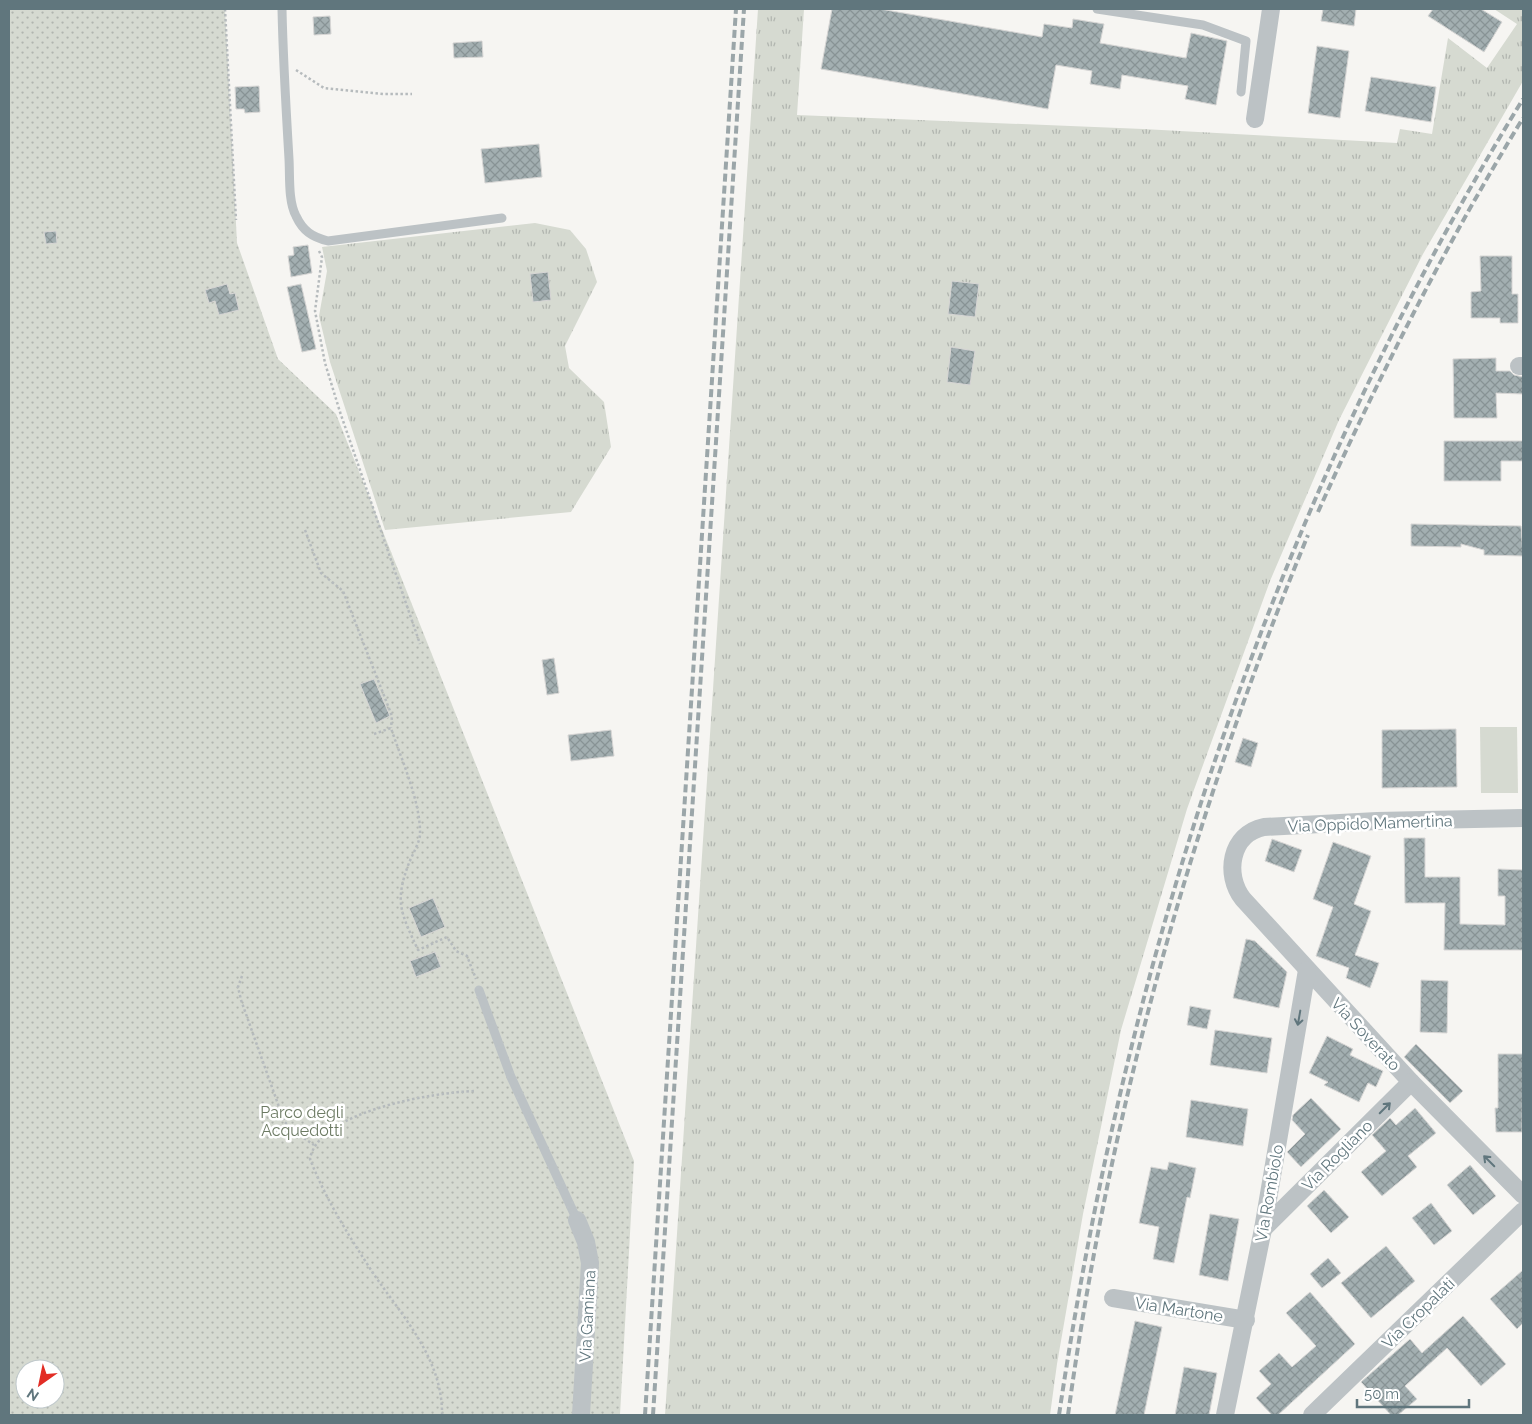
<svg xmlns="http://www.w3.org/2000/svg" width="1532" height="1424" font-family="Raleway,sans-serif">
<defs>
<pattern id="grass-tufts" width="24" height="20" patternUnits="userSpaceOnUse" patternTransform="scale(1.25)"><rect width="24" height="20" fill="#d6dad1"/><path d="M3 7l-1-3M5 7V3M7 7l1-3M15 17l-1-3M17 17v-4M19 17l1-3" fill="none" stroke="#b1b5af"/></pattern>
<pattern id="park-dots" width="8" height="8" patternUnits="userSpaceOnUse" patternTransform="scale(1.25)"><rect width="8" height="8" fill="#d6dad1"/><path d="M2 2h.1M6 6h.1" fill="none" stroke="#b1b5af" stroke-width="1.8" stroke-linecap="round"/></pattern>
<pattern id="building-cross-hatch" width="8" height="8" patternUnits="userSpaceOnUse" patternTransform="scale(1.25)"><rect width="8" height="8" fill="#a3afb1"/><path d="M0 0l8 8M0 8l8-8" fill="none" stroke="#889395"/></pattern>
</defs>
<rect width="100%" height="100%" fill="#f6f5f2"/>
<g fill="url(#grass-tufts)">
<polygon points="758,9 804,9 797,115 1143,129 1397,143 1400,129 1432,134 1448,38 1487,68 1517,24 1494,9 1523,9 1523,81 1423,254 1339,420 1270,581 1187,809 1121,1030 1083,1214 1057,1364 1050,1415 665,1415"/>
<polygon points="535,223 570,230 586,249 597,282 565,346 569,368 604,402 611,447 571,512 385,530 330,362 319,316 327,271 322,247"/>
</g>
<path fill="url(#park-dots)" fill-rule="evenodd" d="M9 9H225L237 243 278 359 336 414 634 1161 620 1415H9ZM25 1369H55V1399H25Z"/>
<polygon fill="#d6dad1" points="1480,727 1517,727 1518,793 1481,793"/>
<g fill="url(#building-cross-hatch)" stroke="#d7d6d5">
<polygon points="832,9 880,9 1042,37 1044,24 1072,28 1073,19 1104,24 1100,43 1186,58 1191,33 1227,41 1216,105 1185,99 1188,86 1122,75 1120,89 1090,84 1092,71 1056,65 1048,109 821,69"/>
<polygon points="1323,9 1356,9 1354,26 1321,21"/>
<polygon points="1433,9 1481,9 1502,22 1484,52 1428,16"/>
<polygon points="330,16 331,34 314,35 313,17"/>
<polygon points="482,41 483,57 454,58 453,43"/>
<polygon points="1317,46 1349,51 1340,118 1308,113"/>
<polygon points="1371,77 1436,87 1431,122 1365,111"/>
<polygon points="259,86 260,112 245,113 244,109 236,109 235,87"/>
<polygon points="539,144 542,177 485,183 481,149"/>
<polygon points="56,231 57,243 46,244 44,232"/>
<polygon points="308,245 312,273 291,277 288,256 294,255 293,247"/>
<polygon points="1480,256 1512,256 1512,294 1518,294 1518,323 1500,323 1500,318 1471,318 1471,292 1481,291"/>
<polygon points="548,272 551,300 533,302 530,274"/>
<polygon points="952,281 979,284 975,317 948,314"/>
<polygon points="227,284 230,294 235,293 239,310 219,315 215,301 209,303 205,290"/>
<polygon points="301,284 316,349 302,352 287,287"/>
<polygon points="951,347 975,351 970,385 947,382"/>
<polygon points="1496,358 1496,371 1510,371 1514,375 1523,377 1523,394 1496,393 1497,418 1454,418 1453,359"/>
<polygon points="1444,441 1523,441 1523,461 1501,461 1501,481 1444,481"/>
<polygon points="1411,524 1521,526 1523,556 1484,555 1484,550 1461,544 1461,547 1411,546"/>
<polygon points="554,658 559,693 547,695 542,660"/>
<polygon points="374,679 390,716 376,723 360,684"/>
<polygon points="1456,729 1457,787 1382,788 1382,730"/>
<polygon points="611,730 614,756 571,761 568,735"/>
<polygon points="1243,738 1258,743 1251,767 1235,762"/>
<polygon points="1404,838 1425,838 1425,877 1460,877 1460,924 1505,925 1505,896 1498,896 1498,869 1523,870 1523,950 1444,950 1445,903 1405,903"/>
<polygon points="1272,839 1302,850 1294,872 1265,861"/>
<polygon points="1333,842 1371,856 1354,904 1371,911 1355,955 1379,963 1370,988 1346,978 1349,968 1316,956 1333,907 1313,899"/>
<polygon points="433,898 445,927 421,937 409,908"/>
<polygon points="1246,939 1255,941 1287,972 1279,1008 1233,998"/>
<polygon points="435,952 441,967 416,977 410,961"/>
<polygon points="1421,980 1448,981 1447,1033 1420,1032"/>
<polygon points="1190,1006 1211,1010 1207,1029 1187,1025"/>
<polygon points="1215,1030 1272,1038 1267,1073 1210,1065"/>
<polygon points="1327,1036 1353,1049 1350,1055 1383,1071 1376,1087 1368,1083 1359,1102 1324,1085 1328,1082 1309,1073"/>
<polygon points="1416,1044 1463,1091 1450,1103 1404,1057"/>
<polygon points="1498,1054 1523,1054 1522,1132 1496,1132 1495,1108 1498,1108"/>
<polygon points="1311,1098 1341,1129 1301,1167 1287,1152 1305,1134 1292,1120 1293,1115"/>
<polygon points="1191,1100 1248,1109 1243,1146 1186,1137"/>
<polygon points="1415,1108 1436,1133 1408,1156 1417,1167 1382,1196 1361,1172 1386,1151 1372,1135 1390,1118 1396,1125"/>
<polygon points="1169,1162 1196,1168 1190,1198 1187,1197 1174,1263 1153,1259 1159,1227 1139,1223 1151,1167 1167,1170"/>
<polygon points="1470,1165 1496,1196 1473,1215 1447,1185"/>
<polygon points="1324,1190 1349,1217 1331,1233 1307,1206"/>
<polygon points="1431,1203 1452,1231 1434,1245 1412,1218"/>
<polygon points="1210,1214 1239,1219 1228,1281 1199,1275"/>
<polygon points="1386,1246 1415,1281 1371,1318 1341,1283"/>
<polygon points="1328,1258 1341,1273 1322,1288 1310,1274"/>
<polygon points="1523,1270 1523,1323 1517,1329 1490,1299"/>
<polygon points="1310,1292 1355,1344 1278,1415 1272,1415 1256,1398 1271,1384 1259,1371 1279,1353 1292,1367 1316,1346 1286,1313"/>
<polygon points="1463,1316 1506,1364 1481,1386 1447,1348 1405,1386 1417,1399 1398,1415 1391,1415 1361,1382 1410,1339 1422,1353"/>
<polygon points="1135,1321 1162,1327 1144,1415 1115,1415"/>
<polygon points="1184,1367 1217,1373 1209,1415 1175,1415"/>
</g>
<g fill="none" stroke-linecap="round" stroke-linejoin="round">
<g stroke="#b6bbbd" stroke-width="2.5" stroke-dasharray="2.5 2.5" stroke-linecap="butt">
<polyline points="225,9 236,220"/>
<polyline points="296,70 324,88 384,94 412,94"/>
<polyline points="319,251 322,257 315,311 325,363 340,412 420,644"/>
<polyline points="305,530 321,573 343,591 392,716 391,728"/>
<path d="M374 734 391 728C401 759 421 802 420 835 419 844 412 855 409 863 394 902 401 913 418 950L447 937 456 951 467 956 476 979"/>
<polyline points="242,976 238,987 241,1000 284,1121 292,1130 314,1145"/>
<path d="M442 1415C443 1359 402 1316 373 1273 349 1236 326 1200 310 1159 318 1111 435 1092 476 1091"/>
</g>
<g stroke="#bcc2c5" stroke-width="9">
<path d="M282 9C283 59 286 109 289 159 290 176 288 201 296 216 303 231 312 237 328 241L502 218"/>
<polyline points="1097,9 1203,25 1246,41 1241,92"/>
<polyline points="479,990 511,1077 577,1220"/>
</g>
<g stroke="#bcc2c5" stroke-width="18">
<polyline points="1255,119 1271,9"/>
<polyline points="1519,366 1523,366"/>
<path d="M1523 818 1377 821 1264 827C1230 834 1224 875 1243 899L1411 1082 1523 1195"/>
<polyline points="577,1220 586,1242 590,1263 581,1415"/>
<polyline points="1263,1229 1411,1082"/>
<polyline points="1113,1298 1246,1320"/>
<polyline points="1225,1415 1263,1229 1307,970"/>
<polyline points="1312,1415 1523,1211"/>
</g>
<g stroke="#9ba6a9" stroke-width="4" stroke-dasharray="8 4" stroke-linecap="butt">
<path d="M1318 512C1379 376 1446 244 1523 118"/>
<polyline points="645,1415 736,9"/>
<polyline points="653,1415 744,9"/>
<path d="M1059 1415C1128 950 1276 501 1523 99"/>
<path d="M1068 1415C1109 1114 1192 816 1308 535"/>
</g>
</g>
<defs><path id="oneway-shaft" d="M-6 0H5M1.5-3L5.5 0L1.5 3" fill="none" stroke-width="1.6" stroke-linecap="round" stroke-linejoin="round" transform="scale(1.25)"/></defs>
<g stroke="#60767d">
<use href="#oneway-shaft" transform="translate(1299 1018) rotate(100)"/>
<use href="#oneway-shaft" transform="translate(1385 1108) rotate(-45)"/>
<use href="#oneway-shaft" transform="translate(1489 1161) rotate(-135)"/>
</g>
<g text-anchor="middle" stroke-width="5" stroke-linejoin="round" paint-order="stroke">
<g font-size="16" fill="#60767d" stroke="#fff">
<text transform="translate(1370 823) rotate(-2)" y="6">Via Oppido Mamertina</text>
<text transform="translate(1366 1034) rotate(47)" y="6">Via Soverato</text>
<text transform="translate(1337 1155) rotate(-45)" y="6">Via Rogliano</text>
<text transform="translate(1269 1193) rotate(-80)" y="6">Via Rombiolo</text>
<text transform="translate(1179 1309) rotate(9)" y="6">Via Martone</text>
<text transform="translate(1418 1313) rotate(-44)" y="6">Via Cropalati</text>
<text transform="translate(587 1316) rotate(-87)" y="6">Via Gamiana</text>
</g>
<g font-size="16" fill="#6c7a63" stroke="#fff">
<text x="302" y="1118">Parco degli<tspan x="302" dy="18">Acquedotti</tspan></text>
</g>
</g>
<rect width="1532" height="1424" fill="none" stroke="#60767d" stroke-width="20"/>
<g transform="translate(40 1384) rotate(213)"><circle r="24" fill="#ffffff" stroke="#bfc8cb"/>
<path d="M0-4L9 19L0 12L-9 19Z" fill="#e22d25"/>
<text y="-8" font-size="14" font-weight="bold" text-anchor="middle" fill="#60767d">N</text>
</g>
<path d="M1357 1399v8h112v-8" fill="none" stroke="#60767d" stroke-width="2.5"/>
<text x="1364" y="1399" font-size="15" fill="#60767d" stroke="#ffffff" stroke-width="4" paint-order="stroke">50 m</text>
</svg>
